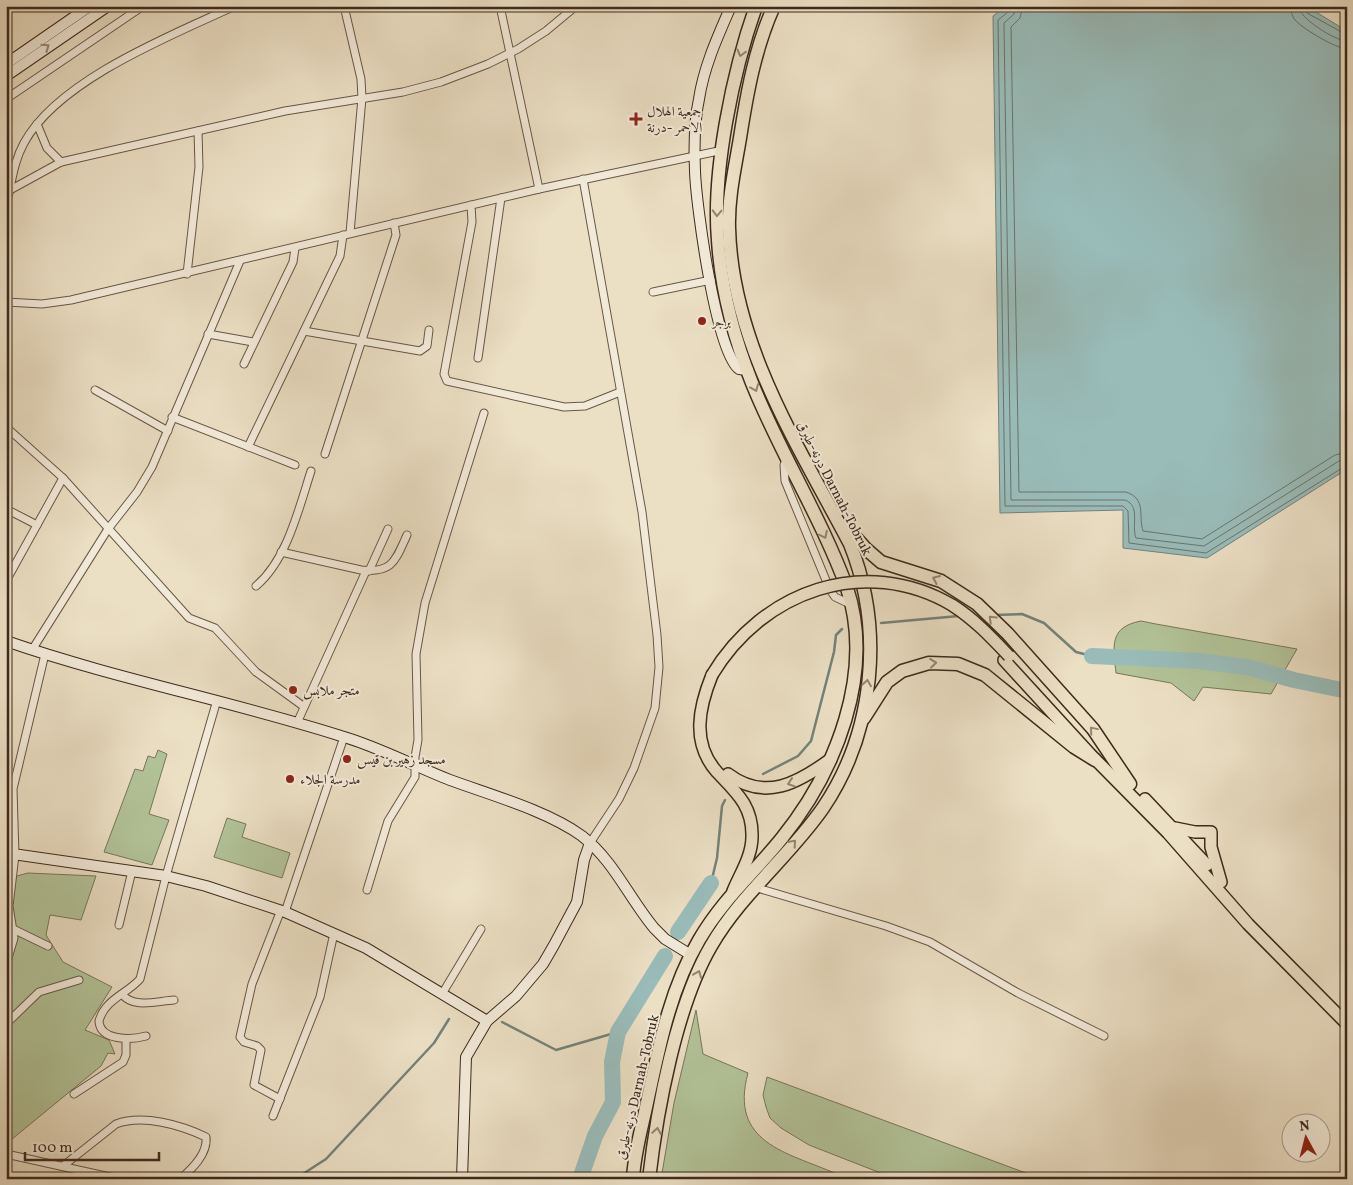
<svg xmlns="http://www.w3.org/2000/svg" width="1353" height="1185" font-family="Vollkorn,Amiri,serif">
<rect width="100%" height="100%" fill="#ebdfc4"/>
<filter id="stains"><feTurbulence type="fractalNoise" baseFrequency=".004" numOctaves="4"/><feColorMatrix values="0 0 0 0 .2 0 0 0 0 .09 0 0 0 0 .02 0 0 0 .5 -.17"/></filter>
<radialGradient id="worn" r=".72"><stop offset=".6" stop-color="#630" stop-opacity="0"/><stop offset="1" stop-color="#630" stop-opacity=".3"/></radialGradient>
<g fill="#b2c398" stroke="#78765a">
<path d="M1141 621 1156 624 1297 649 1271 694 1203 687 1194 701 1171 683 1116 673C1113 646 1109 627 1141 621Z"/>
<polygon points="158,750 167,754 149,814 169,820 152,865 104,852 135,769 143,771 148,756 155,758"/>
<polygon points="227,818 246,824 242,837 290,853 282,878 214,857"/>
<polygon points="28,873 96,876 81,920 50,915 46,935 63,962 112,987 85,1030 109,1040 115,1054 108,1053 101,1066 6,1144 6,879"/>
<path d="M696 1010 703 1054 748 1073C729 1143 786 1152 837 1174L835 1179H661L674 1103Z"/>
<polygon points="767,1077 1042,1179 896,1179 809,1145 781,1128 770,1118 766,1107 763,1095"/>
</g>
<polygon fill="#99bcb9" stroke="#74827a" points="1007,6 1306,6 1347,31 1347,469 1207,558 1123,548 1123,510 1000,513 993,16"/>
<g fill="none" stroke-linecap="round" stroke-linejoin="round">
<g stroke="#6b736a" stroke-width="1">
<polyline points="1009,6 1008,12 998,20 1005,506 1123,506 1128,511 1129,543 1206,553 1347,465"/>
<path d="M1015 6 1014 14 1004 23 1011 500H1125C1141 506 1131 525 1136 538L1204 546 1339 461 1347 459"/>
<path d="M1023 6 1020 18 1011 27 1019 492H1126C1147 499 1138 516 1143 531L1202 539 1335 455 1347 452"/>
<path d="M1291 6C1291 12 1292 17 1296 21 1305 30 1335 48 1347 49"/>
<path d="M1298 6C1299 18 1335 41 1347 41"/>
<polyline points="1305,6 1307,13 1347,35"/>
</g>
<g stroke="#74827a" stroke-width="2.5">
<polyline points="995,615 1022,614 1044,623 1076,652 1092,656"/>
<polyline points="881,623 959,616"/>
<polyline points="763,774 798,756 811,741 834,652 836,635 842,629"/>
<polyline points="711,883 717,858 722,806 725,800"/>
<polyline points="502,1022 556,1050 618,1032"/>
<polyline points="295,1179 326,1159 434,1043 449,1019"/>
</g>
<g stroke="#99bcb9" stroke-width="16">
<polyline points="1092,656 1199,661 1247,667 1294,680 1347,691"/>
<polyline points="678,932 711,883"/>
<polyline points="580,1179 595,1136 613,1102 612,1062 618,1032 665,956"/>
</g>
<defs>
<g id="street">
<polyline points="344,6 361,79 362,98 350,233"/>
<polyline points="500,6 539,189"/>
<polyline points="6,99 143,6"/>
<polyline points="37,124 47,148 61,162"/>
<polyline points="583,179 642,512 657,635 659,667 655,708 634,768 619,799 590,843"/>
<polyline points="10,190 61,162 285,111 403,92 441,82 488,64 518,49 546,31 576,6"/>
<path d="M6 205C12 183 13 163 24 143 58 80 172 35 235 6"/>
<polyline points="471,205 472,222 444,374 447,381 564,407 585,406 620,392"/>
<polyline points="187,274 199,167 198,131"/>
<polyline points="653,292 711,280"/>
<polyline points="6,302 42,304 71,300 539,189 723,150"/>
<polyline points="304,331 420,351 427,346 429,330"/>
<polyline points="208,334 253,342"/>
<polyline points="478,358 501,198"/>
<polyline points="244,364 293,262 295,248"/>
<polyline points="95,390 168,431"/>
<polyline points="172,417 295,465"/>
<polyline points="6,427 63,478 189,618 215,628 256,672 303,706"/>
<polyline points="248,447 340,256 343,235"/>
<polyline points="325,454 396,235 394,223"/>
<polyline points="787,458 784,465 785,481 830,590 835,597 852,605"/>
<polyline points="6,509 37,525"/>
<path d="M281 552 361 570C393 573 395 561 407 535"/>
<polyline points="369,571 388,529"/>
<polyline points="6,581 63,478"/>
<path d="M256 586C287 560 299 508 311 471"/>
<polyline points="32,650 108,529 137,492 152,467 240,261"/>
<polyline points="297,723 366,571"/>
<polyline points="754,887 886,926 930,942 1018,993 1104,1036"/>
<polyline points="367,890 388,821 415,777 415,757 418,740 416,654 425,603 484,413"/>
<polyline points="285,912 344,737"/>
<polyline points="119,925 132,871"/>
<polyline points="13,929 48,946"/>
<polyline points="6,965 14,938 9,906 15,855 13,789 45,654"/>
<path d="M122 994C133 1009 157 1001 174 1000"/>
<polyline points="442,994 481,929"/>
<polyline points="6,1024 39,992 79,980"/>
<path d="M146 1036C131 1040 100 1041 99 1021 105 999 127 994 140 979L166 876 217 700"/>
<polyline points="74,1094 123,1062 126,1055 126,1039"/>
<polyline points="280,1099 254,1085 261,1050 257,1046 244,1042 240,1037 252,984 281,910"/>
<polyline points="273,1116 320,997 334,933"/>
<polyline points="6,1154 119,1179"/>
<path d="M63 1166 116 1124C143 1114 181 1125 206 1137 208 1154 192 1169 180 1179"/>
</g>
<g id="secondary">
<path d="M731 6C718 36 704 66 699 99 694 122 694 147 695 171 696 204 716 352 739 369L748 370"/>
<polyline points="6,64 90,6"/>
<polyline points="6,76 108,6"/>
<path d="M6 641C116 679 231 701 341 736 379 747 414 766 450 780 491 795 548 811 582 836 614 861 629 898 654 928L665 939 691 955"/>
<polyline points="6,853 166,876 206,886 285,912 366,948 487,1021"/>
<polyline points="462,1179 466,1057 487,1021 516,996 543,964 554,945 577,902 584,860 590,843"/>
</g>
<g id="primary">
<polyline points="1004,660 1090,754 1168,833 1248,924 1347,1024"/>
<path d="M712 675C699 707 691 743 717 772 736 792 753 806 752 837 752 856 740 874 733 891"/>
<path d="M728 774C765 802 798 783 831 759"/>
<polyline points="1145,799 1207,865"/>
<polyline points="1175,828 1195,832 1211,832 1211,847 1221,882"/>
</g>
<g id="highway">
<polyline points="849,530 866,549 881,562 941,581 977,604 1008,634 1093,729 1130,784"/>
<polyline points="864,718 887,682 902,671 929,663 958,664 985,675 1074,747 1095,760"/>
<path d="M633 1179C634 1156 640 1134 645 1112 658 1053 668 993 699 940 723 899 753 874 782 838 836 771 875 673 847 588 821 517 780 453 752 383 734 338 721 288 718 240 712 171 733 71 756 6"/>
<path d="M649 1179C657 1110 676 1006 711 946 741 894 789 857 823 808 875 731 884 629 850 544 798 445 732 344 729 228 728 198 735 168 740 138 747 93 755 48 774 6"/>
</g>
</defs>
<use href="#street" stroke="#685746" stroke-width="9"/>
<use href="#secondary" stroke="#3d2a1c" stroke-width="12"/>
<use href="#primary" stroke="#3d2a1c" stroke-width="14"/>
<use href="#highway" stroke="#3d2a1c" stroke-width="15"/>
<use href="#street" stroke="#f2ead9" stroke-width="7"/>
<use href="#secondary" stroke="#f2ead9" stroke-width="10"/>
<use href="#primary" stroke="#ebdfc4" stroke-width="11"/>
<use href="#highway" stroke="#ebdfc4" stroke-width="12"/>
<defs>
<path id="primary-bridge" d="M712 675C762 591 865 554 952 605 974 619 991 637 1009 656"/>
</defs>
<use href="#primary-bridge" stroke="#3d2a1c" stroke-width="14" stroke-linecap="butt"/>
<use href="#primary-bridge" stroke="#ebdfc4" stroke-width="11"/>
</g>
<defs><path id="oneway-chevron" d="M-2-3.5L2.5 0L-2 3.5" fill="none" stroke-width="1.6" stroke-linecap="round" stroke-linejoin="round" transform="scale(1.25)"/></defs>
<use stroke="#988a7a" href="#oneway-chevron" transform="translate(46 47) rotate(-35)"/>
<g stroke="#948470">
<use href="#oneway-chevron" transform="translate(741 53) rotate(105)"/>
<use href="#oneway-chevron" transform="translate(717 213) rotate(92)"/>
<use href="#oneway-chevron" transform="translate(755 388) rotate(67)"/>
<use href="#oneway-chevron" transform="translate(824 535) rotate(64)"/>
<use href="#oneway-chevron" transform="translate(936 579) rotate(-156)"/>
<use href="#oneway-chevron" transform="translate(992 619) rotate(-136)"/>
<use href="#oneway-chevron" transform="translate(933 663) rotate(-6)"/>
<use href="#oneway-chevron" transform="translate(867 683) rotate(-81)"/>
<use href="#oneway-chevron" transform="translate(1093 730) rotate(-130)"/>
<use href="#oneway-chevron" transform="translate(791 783) rotate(162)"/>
<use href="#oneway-chevron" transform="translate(793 843) rotate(-49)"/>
<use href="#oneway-chevron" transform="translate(698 974) rotate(-68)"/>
<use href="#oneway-chevron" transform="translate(657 1131) rotate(-81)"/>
</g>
<g fill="#8f2418" stroke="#f2ead9" stroke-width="2">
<path d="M633.5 111.5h5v5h5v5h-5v5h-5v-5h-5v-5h5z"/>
<circle cx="702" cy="321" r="5"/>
<circle cx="293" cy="690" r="5"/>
<circle cx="347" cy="759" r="5"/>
<circle cx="290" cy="779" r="5"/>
</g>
<g text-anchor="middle" stroke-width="4" stroke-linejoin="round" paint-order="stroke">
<g font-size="14" fill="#3d2a1c" stroke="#f2ead9" text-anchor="start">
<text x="647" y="116">جمعية الهلال<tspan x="647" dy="16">الاحمر -درنة</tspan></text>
<text x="712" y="326">برجر</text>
<text x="303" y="695">متجر ملابس</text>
<text x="357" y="764">مسجد زهير بن قيس</text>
<text x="300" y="784">مدرسة الجلاء</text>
</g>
<g font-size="14" fill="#3d2a1c" stroke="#f2ead9">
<text transform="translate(835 488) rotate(63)" y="5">درنه-طبرق Darnah-Tobruk</text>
<text transform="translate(637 1087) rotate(-77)" y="5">درنه-طبرق Darnah-Tobruk</text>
</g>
</g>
<rect width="1353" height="1185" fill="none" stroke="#ebdfc4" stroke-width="25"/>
<rect x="8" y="8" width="1338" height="1170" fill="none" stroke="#3d2a1c" stroke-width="2.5"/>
<rect x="12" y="12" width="1328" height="1160" fill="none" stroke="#3d2a1c"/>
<g transform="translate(1306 1138) rotate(353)"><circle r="24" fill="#f2ead9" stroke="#aa9d8d"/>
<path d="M0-4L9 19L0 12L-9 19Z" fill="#8f2418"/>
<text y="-8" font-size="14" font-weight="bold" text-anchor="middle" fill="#3d2a1c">N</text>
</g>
<path d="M25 1152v8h134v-8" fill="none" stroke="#3d2a1c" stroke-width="2.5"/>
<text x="32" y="1152" font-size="15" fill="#3d2a1c" stroke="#f2ead9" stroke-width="4" paint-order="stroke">100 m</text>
<rect width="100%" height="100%" filter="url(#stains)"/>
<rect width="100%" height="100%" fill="url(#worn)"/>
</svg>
